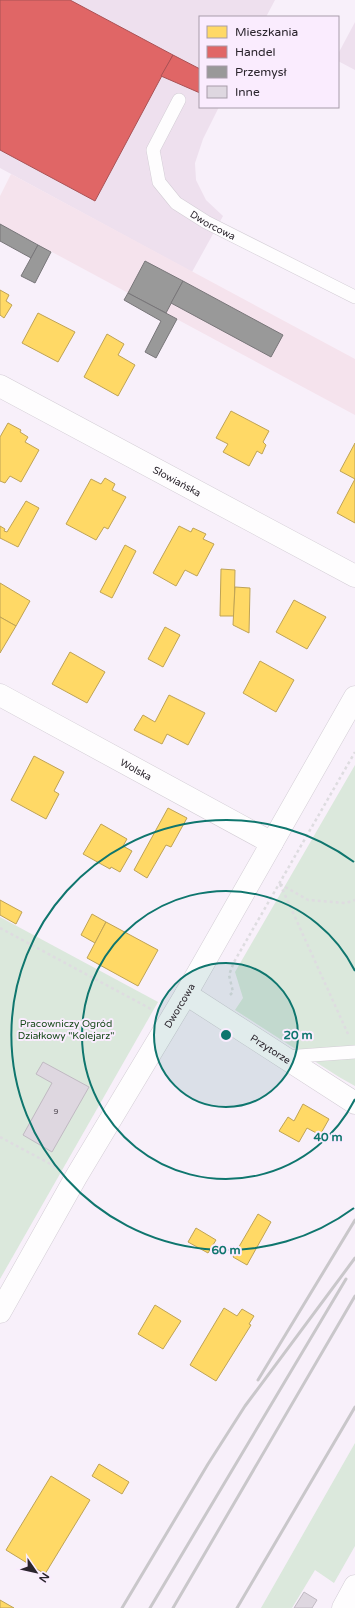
<svg xmlns="http://www.w3.org/2000/svg" width="355" height="1608" font-family="'Varela Round',sans-serif">
<rect width="100%" height="100%" fill="#f8f0fa"/>
<g fill="#eee0ee">
<polygon points="0,0 275,0 266,17 200,17 200,107 219,107 203,139 195,163 196,180 206,200 223,216 192,272 0,168"/>
<polygon points="355,22 355,70 338,61 338,54"/>
</g>
<polygon fill="#f5e3ed" points="11,174 355,359 355,415 0,224 0,196"/>
<g fill="#dbe8dc">
<polygon points="355,765 355,1086 339,1077 235,1010 243,998 235,972"/>
<polygon points="0,917 158,1002 0,1279"/>
<polygon points="355,1443 355,1546 334,1583 315,1570 292,1608 261,1608"/>
</g>
<g fill="#ffd966" stroke="#bfa355">
<polygon points="0,290 9,295 6,301 12,305 4,318 0,315"/>
<polygon points="38,313 75,332 58,362 22,343"/>
<polygon points="107,334 124,344 118,355 135,365 118,396 84,377"/>
<polygon points="231,411 269,431 263,442 266,445 262,454 257,451 249,466 223,452 228,444 216,438"/>
<polygon points="8,423 21,430 20,432 28,437 25,442 39,450 21,482 10,476 5,483 0,481 0,437"/>
<polygon points="355,443 355,479 340,471"/>
<polygon points="105,478 115,484 112,490 126,497 108,529 104,527 96,540 66,524 91,479 101,484"/>
<polygon points="355,479 355,523 337,513"/>
<polygon points="26,501 39,508 18,547 0,538 0,526 5,529 4,531 7,532"/>
<polygon points="179,526 191,532 193,528 206,534 203,539 214,544 197,576 185,570 176,586 153,573"/>
<polygon points="125,545 136,551 112,598 100,592"/>
<polygon points="221,569 235,570 234,616 220,616"/>
<polygon points="0,583 30,601 16,626 0,617"/>
<polygon points="235,587 250,588 249,633 233,625"/>
<polygon points="294,600 326,617 307,649 276,632"/>
<polygon points="0,617 16,626 0,653"/>
<polygon points="165,627 180,635 163,667 148,659"/>
<polygon points="70,652 105,672 87,703 52,684"/>
<polygon points="260,661 294,680 276,712 243,693"/>
<polygon points="169,695 205,713 188,745 167,734 162,744 134,730 143,715 155,722"/>
<polygon points="34,756 64,772 54,791 59,794 46,819 11,800"/>
<polygon points="168,808 187,818 171,847 166,845 147,878 134,870"/>
<polygon points="101,824 127,839 123,846 132,851 120,872 111,867 110,869 83,854"/>
<polygon points="0,900 22,912 16,924 0,915"/>
<polygon points="92,914 106,922 95,943 81,935"/>
<polygon points="106,922 158,950 138,986 87,958"/>
<polygon points="303,1104 329,1119 320,1135 307,1128 299,1142 279,1131 288,1117 294,1121"/>
<polygon points="258,1214 271,1222 247,1265 233,1257"/>
<polygon points="196,1228 216,1240 208,1253 188,1242"/>
<polygon points="155,1305 181,1321 163,1349 138,1334"/>
<polygon points="224,1308 237,1316 242,1309 254,1316 249,1324 251,1325 216,1381 190,1365"/>
<polygon points="99,1464 129,1482 122,1494 92,1476"/>
<polygon points="51,1476 90,1500 45,1574 6,1550"/>
<polygon points="0,1600 14,1608 0,1608"/>
</g>
<g fill="#e06666" stroke="#aa5255">
<polygon points="0,0 70,0 173,55 95,201 0,150"/>
<polygon points="173,55 200,69 200,93 161,76"/>
</g>
<g fill="#999" stroke="#787679">
<polygon points="0,224 38,245 31,258 0,241"/>
<polygon points="38,245 51,252 35,283 21,276"/>
<polygon points="145,261 183,281 166,313 128,293"/>
<polygon points="183,281 283,335 271,357 171,303"/>
<polygon points="128,293 177,319 156,358 145,352 161,321 124,300"/>
</g>
<g fill="#ded7e0" stroke="#c0b9c2">
<polygon points="43,1062 89,1087 52,1152 23,1135 52,1083 36,1074"/>
<polygon points="304,1592 317,1600 312,1608 294,1608"/>
</g>
<g fill="none" stroke-linecap="round" stroke-linejoin="round">
<defs>
<g id="service">
<path id="s1" d="M179 100 153 150 159 182 176 203 206 222 355 297"/>
<polyline points="285,1057 355,1052"/>
</g>
<g id="minor">
<path id="s2" d="M0 386 355 576"/>
<path id="s3" d="M0 695 272 843"/>
<path id="s4" d="M186 994 355 1103"/>
<path id="s5" d="M0 1312 76 1177 186 994 355 697"/>
<polyline points="343,1608 355,1586"/>
</g>
</defs>
<use href="#service" stroke="#d3cdd5" stroke-width="14"/>
<use href="#minor" stroke="#d3cdd5" stroke-width="23"/>
<g stroke="#dedce0" stroke-width="2.5" stroke-dasharray="3 3" stroke-linecap="butt">
<polyline points="280,884 348,1034"/>
<polyline points="280,884 308,900 346,903 355,900"/>
<polyline points="0,928 151,1009"/>
<polyline points="230,995 233,992 229,975 234,962 355,752"/>
<polyline points="0,1137 56,1167"/>
</g>
<use href="#service" stroke="#fefdfe" stroke-width="13"/>
<use href="#minor" stroke="#fefdfe" stroke-width="22"/>
<g stroke="#c9c7ca" stroke-width="3">
<polyline points="258,1380 355,1220"/>
<polyline points="122,1608 208,1464 245,1406 355,1258"/>
<polyline points="150,1608 346,1279"/>
<polyline points="173,1608 355,1296"/>
<polyline points="237,1608 355,1407"/>
</g>
</g>
<circle cx="226" cy="1035" r="72" fill="#0f766e" fill-opacity=".12"/>
<g fill="none" stroke="#0f766e" stroke-width="2">
<circle cx="226" cy="1035" r="72"/>
<path d="M355 1099A144 144 0 1 1 355 971"/>
<path d="M354 1208A215 215 0 1 1 354 862"/>
</g>
<g text-anchor="middle" stroke-width="4" stroke-linejoin="round" paint-order="stroke">
<g font-size="8" fill="#5a535c">
<text x="56" y="1114">9</text>
</g>
<g font-size="10" fill="#2b252d" stroke="#faecfe">
<text dy="4" stroke="none"><textPath href="#s1" startOffset="159">Dworcowa</textPath></text>
<text dy="4" stroke="none"><textPath href="#s2" startOffset="201">Słowiańska</textPath></text>
<text dy="4" stroke="none"><textPath href="#s3" startOffset="155">Wolska</textPath></text>
<text dy="4" stroke="none"><textPath href="#s5" startOffset="355">Dworcowa</textPath></text>
<text dy="4" stroke="none"><textPath href="#s4" startOffset="101">Przytorze</textPath></text>
</g>
<g font-size="10" fill="#184a1a" stroke="#faecfe">
<text x="66" y="1027">Pracowniczy Ogród<tspan x="66" dy="12">Działkowy "Kolejarz"</tspan></text>
</g>
</g>
<circle cx="226" cy="1035" r="6" fill="#0f766e" stroke="#faecfe" stroke-width="2"/>
<g font-size="12" text-anchor="middle" font-weight="bold" fill="#0f766e" stroke="#faecfe" stroke-width="4" stroke-linejoin="round" paint-order="stroke">
<text x="298" y="1039">20 m</text>
<text x="328" y="1141">40 m</text>
<text x="226" y="1254">60 m</text>
</g>
<rect x="199" y="16" width="140" height="92" fill="#faecfe" stroke="#a79caa"/>
<rect x="207" y="26" width="20" height="12" fill="#ffd966" stroke="#a79caa"/>
<text x="235" y="36" font-size="12" fill="#2b252d">Mieszkania</text>
<rect x="207" y="46" width="20" height="12" fill="#e06666" stroke="#a79caa"/>
<text x="235" y="56" font-size="12" fill="#2b252d">Handel</text>
<rect x="207" y="66" width="20" height="12" fill="#999999" stroke="#a79caa"/>
<text x="235" y="76" font-size="12" fill="#2b252d">Przemysł</text>
<rect x="207" y="86" width="20" height="12" fill="#ded7e0" stroke="#a79caa"/>
<text x="235" y="96" font-size="12" fill="#2b252d">Inne</text>
<g transform="translate(36 1572) rotate(124)" stroke="#faecfe" stroke-width="3" paint-order="stroke">
<path d="M0-3L7 15L0 10L-7 15Z" fill="#2b252d"/>
<text y="-6" font-size="11" font-weight="bold" text-anchor="middle" fill="#2b252d">N</text>
</g>
</svg>
